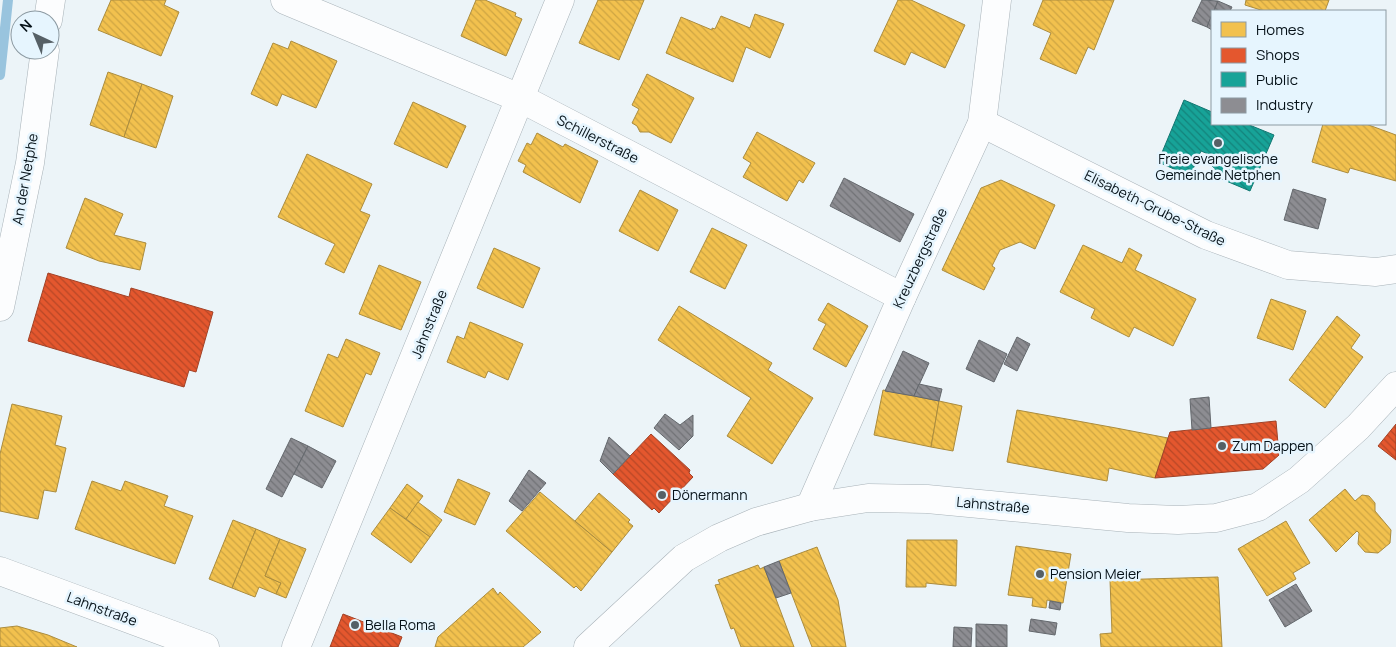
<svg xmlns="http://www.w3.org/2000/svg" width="1396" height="647" font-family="Manrope,sans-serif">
<defs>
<pattern id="homes-back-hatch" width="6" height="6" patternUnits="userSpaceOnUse" patternTransform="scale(1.25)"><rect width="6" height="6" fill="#f2c14e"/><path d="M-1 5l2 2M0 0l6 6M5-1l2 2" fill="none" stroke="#cea543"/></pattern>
<pattern id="shops-back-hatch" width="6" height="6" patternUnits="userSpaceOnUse" patternTransform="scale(1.25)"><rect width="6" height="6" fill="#e4572e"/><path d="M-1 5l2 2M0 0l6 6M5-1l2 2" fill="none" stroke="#b74726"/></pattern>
<pattern id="public-back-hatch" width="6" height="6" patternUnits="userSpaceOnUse" patternTransform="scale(1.25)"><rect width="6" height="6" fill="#17a398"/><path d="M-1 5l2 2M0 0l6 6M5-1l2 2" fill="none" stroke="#13837b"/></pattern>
<pattern id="industry-back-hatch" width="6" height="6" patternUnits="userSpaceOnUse" patternTransform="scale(1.25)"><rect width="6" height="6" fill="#8d8d92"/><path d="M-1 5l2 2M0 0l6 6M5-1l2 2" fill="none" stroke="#717276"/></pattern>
</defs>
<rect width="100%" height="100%" fill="#ecf4f8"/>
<g fill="url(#homes-back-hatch)" stroke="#ab8c3e">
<polygon points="111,0 166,0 164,5 179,12 161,56 98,30"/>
<polygon points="476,0 485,0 516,13 515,16 522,19 506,56 461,36"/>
<polygon points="598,0 644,0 619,60 579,43"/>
<polygon points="898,0 911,0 965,25 945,68 911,52 905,65 874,51"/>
<polygon points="1043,0 1114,0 1094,50 1088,47 1076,74 1040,59 1051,33 1033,25"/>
<polygon points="1246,0 1329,0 1325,11 1264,11 1245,5"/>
<polygon points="755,14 784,24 770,58 746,47 733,82 666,53 681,17 712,30 712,28 715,29 721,16 750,28"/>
<polygon points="291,41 337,61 316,108 282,94 277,106 251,94 273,43 288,49"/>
<polygon points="108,72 142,84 124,137 90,125"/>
<polygon points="647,74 694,98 671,143 649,132 640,132 637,126 632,123 639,109 632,105"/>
<polygon points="142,84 173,96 156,148 124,137"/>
<polygon points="413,102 466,126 447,168 394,144"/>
<polygon points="1323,124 1366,124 1396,135 1396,181 1350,168 1348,173 1312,162"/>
<polygon points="757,132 815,163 803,183 799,180 787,201 743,177 751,163 743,158"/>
<polygon points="537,133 563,147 565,144 598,161 580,203 523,172 526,165 518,161 527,143 531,145"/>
<polygon points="307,154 372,184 360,211 370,215 344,273 325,264 335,244 278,217"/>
<polygon points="1001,180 1055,205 1035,249 1020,242 1000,250 992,266 995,268 984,290 942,270 981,188"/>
<polygon points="640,190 678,210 658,251 619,231"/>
<polygon points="85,198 123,214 114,235 146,243 140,270 99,261 66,248"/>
<polygon points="712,228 747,245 725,289 690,272"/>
<polygon points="1083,245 1122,263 1129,248 1142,255 1135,270 1196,299 1173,346 1134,327 1129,337 1091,318 1095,309 1060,292"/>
<polygon points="494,248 540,268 523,308 477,288"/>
<polygon points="379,265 421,282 401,330 359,314"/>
<polygon points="1271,299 1306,311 1293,350 1257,338"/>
<polygon points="828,303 868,326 846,367 813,349 826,324 818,320"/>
<polygon points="679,306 772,363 768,370 813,398 772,464 727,436 751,398 658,340"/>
<polygon points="1337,316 1360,335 1351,348 1363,357 1325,408 1289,380"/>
<polygon points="470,322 523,344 508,380 488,371 485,378 447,362 457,336 464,339"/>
<polygon points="346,339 380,353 371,375 366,373 343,427 305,411 328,354 338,358"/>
<polygon points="883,390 939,401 931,447 874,435"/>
<polygon points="939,401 962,406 953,451 931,447"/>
<polygon points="12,404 62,416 55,445 66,448 56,492 44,490 38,519 0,511 0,454"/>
<polygon points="1017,410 1116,428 1168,438 1155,478 1109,468 1107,481 1007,462"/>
<polygon points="458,479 490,493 475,525 444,512"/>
<polygon points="92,481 121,491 125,481 168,496 164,506 193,516 175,564 75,529"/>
<polygon points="407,484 423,496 406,519 390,508"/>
<polygon points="1345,489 1355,501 1362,495 1369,496 1375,503 1375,511 1391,530 1390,543 1378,553 1365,552 1358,544 1359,533 1357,531 1336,552 1309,520"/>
<polygon points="540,492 612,552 581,591 576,586 574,588 506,531"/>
<polygon points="599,493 630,520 628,522 633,526 612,552 575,521"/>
<polygon points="418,502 442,520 430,537 406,519"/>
<polygon points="390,508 430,537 411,563 371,534"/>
<polygon points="233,520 256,529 232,588 209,579"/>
<polygon points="1286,521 1310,563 1293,573 1296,579 1267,596 1238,549"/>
<polygon points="256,529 280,539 265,576 281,583 276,594 259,587 255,597 232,588"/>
<polygon points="280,539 306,549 286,598 276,594 281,583 265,576"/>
<polygon points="907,540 957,540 956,586 926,583 926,587 906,587"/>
<polygon points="1016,546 1071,554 1063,603 1047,600 1046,608 1032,606 1033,598 1008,595"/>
<polygon points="817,547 838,600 846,647 812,647 779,561"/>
<polygon points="758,565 760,569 764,567 794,647 741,647 734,628 731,629 715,585 720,584 718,580"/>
<polygon points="1218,577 1222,647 1101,647 1100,634 1112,633 1110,580"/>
<polygon points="493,588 498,595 500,592 541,632 523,647 435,647 438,637"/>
<polygon points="17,626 48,635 77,647 0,647 0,628"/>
</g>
<g fill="url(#shops-back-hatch)" stroke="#a14227">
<polygon points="48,273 129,297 131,288 213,312 196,372 189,370 184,387 28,341"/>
<polygon points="1276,421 1279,455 1263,469 1155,478 1170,432"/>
<polygon points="1396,424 1396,460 1378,446"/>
<polygon points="651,434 690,470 689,473 693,477 659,513 654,508 652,510 613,474"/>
<polygon points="343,614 402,637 398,647 330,647"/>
</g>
<polygon fill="url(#public-back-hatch)" stroke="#127772" points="1184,100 1212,112 1212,124 1247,124 1274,135 1250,191 1212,175 1215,169 1211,165 1213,156 1201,151 1190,176 1158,162"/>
<g fill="url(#industry-back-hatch)" stroke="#64686d">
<polygon points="1202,0 1218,1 1207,27 1192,21"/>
<polygon points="1218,1 1232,7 1230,11 1214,11"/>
<polygon points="1212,14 1212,30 1207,27"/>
<polygon points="844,178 914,214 900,242 830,206"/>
<polygon points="1293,189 1326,199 1318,229 1284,220"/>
<polygon points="1017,337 1030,344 1017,371 1004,364"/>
<polygon points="979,340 1007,354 994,382 966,369"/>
<polygon points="903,351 929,363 914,396 885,391"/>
<polygon points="919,384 942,389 939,401 914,396"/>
<polygon points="1209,397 1211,428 1192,430 1190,399"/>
<polygon points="665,414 680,425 693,415 693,436 679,450 654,428"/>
<polygon points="609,437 630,456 613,474 600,461"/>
<polygon points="291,438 308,446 282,497 266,489"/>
<polygon points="308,446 336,461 322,488 294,474"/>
<polygon points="529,470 546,483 522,511 509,501"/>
<polygon points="779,561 791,593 776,598 764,567"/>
<polygon points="1296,584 1312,611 1285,627 1269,600"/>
<polygon points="1050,601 1061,603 1060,610 1049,608"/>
<polygon points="1031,619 1057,623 1055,635 1029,631"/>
<polygon points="976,624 1007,625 1007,647 976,647"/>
<polygon points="954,627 972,628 971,647 953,647"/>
</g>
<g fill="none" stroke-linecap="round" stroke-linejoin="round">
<polyline stroke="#99c4de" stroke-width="10" points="0,75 8,0"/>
<defs>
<g id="minor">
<polyline points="285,0 522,99 902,297"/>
<polyline points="48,20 51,0"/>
<polyline points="982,123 1206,235 1288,265 1376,272 1396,269"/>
<polyline points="0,307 30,163 45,50"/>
<polyline points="810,507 902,297 982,123 997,0"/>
<polyline points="0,571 205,647"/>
<polyline points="296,647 560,0"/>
<polyline points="588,647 684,558 719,538 756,522 810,507 868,498 927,499 1128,518 1178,520 1216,518 1258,507 1299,480 1358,427 1396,386"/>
</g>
</defs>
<use href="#minor" stroke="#a8b2b8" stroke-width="29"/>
<use href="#minor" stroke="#fcfdfe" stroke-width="28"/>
</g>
<g fill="#566066" stroke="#e6f5fe" stroke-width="2">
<circle cx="1218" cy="143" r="5"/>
<circle cx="1222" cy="446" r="5"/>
<circle cx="662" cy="495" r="5"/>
<circle cx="1040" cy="574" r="5"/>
<circle cx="355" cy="625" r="5"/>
</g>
<g text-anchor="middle" stroke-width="5" stroke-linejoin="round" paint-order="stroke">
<g font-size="14" fill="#051118" stroke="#e6f5fe">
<text transform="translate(598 139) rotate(27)" y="5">Schillerstraße</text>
<text transform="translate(25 179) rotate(-80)" y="5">An der Netphe</text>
<text transform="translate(1155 208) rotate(26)" y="5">Elisabeth-Grube-Straße</text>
<text transform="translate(920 258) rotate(-65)" y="5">Kreuzbergstraße</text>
<text transform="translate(429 324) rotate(-68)" y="5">Jahnstraße</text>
<text transform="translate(993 505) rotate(5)" y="5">Lahnstraße</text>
<text transform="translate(102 609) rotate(20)" y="5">Lahnstraße</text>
</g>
<g font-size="14" fill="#051118" stroke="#e6f5fe" text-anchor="start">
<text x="1218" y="164" text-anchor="middle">Freie evangelische<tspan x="1218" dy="16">Gemeinde Netphen</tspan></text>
<text x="1232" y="451">Zum Dappen</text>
<text x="672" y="500">Dönermann</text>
<text x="1050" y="579">Pension Meier</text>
<text x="365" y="630">Bella Roma</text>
</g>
</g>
<rect x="1211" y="10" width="175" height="115" fill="#e6f5fe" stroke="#8c9aa2"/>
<rect x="1221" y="22" width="25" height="15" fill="#f2c14e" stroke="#8c9aa2"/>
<text x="1256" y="35" font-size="15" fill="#051118">Homes</text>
<rect x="1221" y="48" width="25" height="15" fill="#e4572e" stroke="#8c9aa2"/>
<text x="1256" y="60" font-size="15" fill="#051118">Shops</text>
<rect x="1221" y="72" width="25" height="15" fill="#17a398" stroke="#8c9aa2"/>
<text x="1256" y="85" font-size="15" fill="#051118">Public</text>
<rect x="1221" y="98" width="25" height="15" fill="#8d8d92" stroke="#8c9aa2"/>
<text x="1256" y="110" font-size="15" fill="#051118">Industry</text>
<g transform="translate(35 35) rotate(316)"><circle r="24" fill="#e6f5fe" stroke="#8c9aa2"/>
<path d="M0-4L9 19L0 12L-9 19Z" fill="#566066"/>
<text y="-8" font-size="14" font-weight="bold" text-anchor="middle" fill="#051118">N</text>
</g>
</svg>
